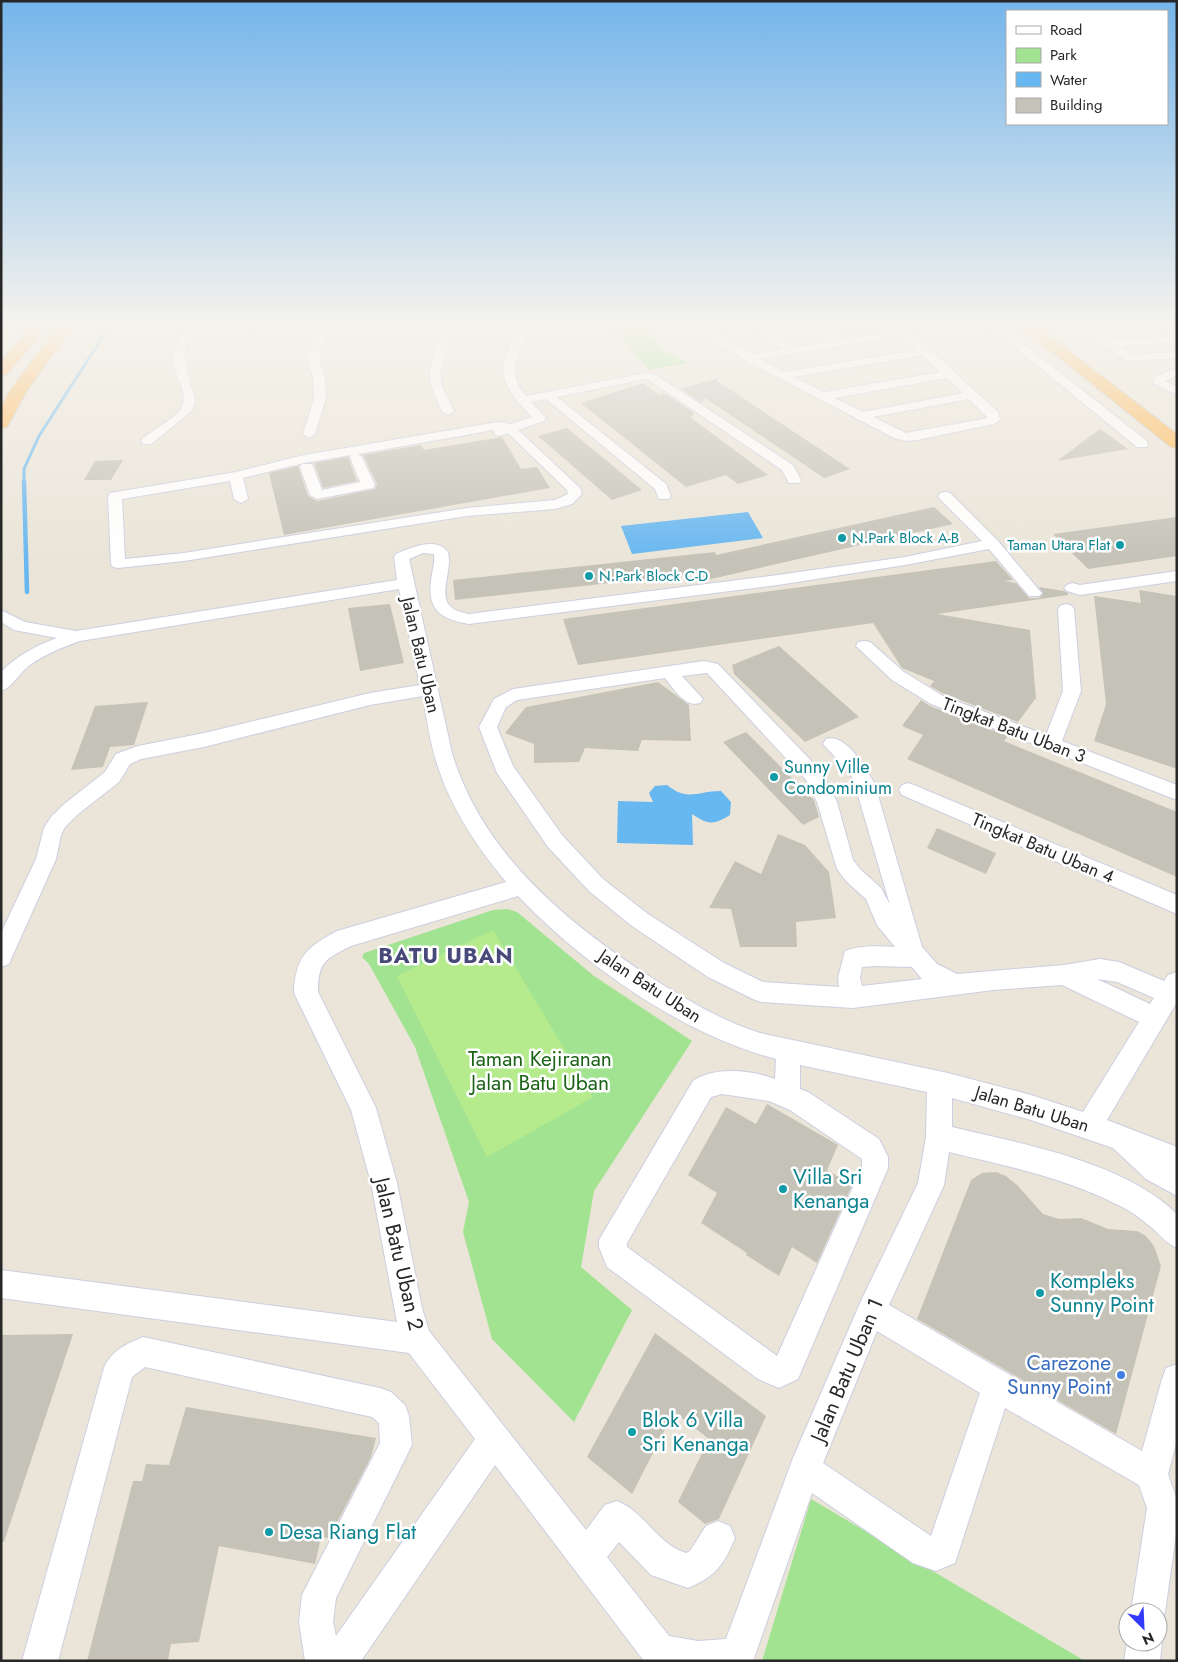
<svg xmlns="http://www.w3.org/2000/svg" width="1178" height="1662" font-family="Jost,sans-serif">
<rect width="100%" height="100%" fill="#eae5d8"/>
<g fill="#a2e392">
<polygon points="611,327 642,327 667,353 688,363 649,370"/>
<path d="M836 327H886L883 332C866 335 850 339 836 327Z"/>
<polygon points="507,909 517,912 594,976 692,1041 594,1191 581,1267 632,1310 574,1422 492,1339 463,1232 469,1202 415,1047 369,964 362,957 364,953 493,910"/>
<polygon points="811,1499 1085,1661 762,1661"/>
</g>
<polygon fill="#b5eb8d" points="493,930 593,1097 487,1157 397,976"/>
<g fill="#67b7f0">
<polygon points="748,512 763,538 632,554 621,526"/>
<path d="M667 785C688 802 697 791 721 791L731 802 730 815C713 826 707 824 692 814L693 845 617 843 618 801 653 802 649 793 655 786Z"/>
</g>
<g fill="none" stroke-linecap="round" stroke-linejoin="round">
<polyline stroke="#67b7f0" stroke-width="3" points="24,483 24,469 39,436 109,327"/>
<polyline stroke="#67b7f0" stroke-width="4.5" points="24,482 27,592"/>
</g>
<g fill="#c5c2b8">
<polygon points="719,378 717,381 850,469 824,478 705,398 702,403 681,389"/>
<polygon points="643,383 659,395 666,394 694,413 691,418 768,475 738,484 726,475 686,487 581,403"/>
<polygon points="567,428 642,490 612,500 538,436"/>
<polygon points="1100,429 1128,449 1057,461"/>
<polygon points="502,437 521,469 537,467 550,488 284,535 269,473 298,466 308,496 317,501 375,489 377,484 363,455 421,445 424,450"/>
<polygon points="348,457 357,481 323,488 314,463"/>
<polygon points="123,460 111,480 84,480 95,461"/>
<polygon points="934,507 953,524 702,581 701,573 455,600 453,580 715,552 716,555"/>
<polygon points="1177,517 1177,556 1088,569 1053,534"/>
<polygon points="996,561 1013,580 1004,581 1016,583 1029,598 1039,598 1043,594 1039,587 1064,591 1068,593 1068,595 937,614 1030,630 1036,698 1018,722 944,694 930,686 934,681 902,668 873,623 578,665 563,619"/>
<polygon points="1139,590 1177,596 1177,769 1094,741 1106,704 1094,596 1141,603"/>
<polygon points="390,604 404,663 360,671 348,608"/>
<polygon points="779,646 859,717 805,742 734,674 732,665"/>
<polygon points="658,682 689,705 691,741 642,740 638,751 585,748 579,762 534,763 534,744 505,733 526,707"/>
<polygon points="921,700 930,706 1008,736 1004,741 1177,812 1177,877 907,759 923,735 902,726"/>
<polygon points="148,702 134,745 110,747 103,767 71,770 95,706"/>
<polygon points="746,732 814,800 819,817 803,825 723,742"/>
<polygon points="937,828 996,853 986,874 927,848"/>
<polygon points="778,834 805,845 829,872 836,918 796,922 797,947 740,947 731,909 709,908 735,861 761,874"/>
<polygon points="767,1104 838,1145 827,1170 852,1185 817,1263 792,1247 779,1276 746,1255 747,1253 701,1223 717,1193 688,1175 726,1107 756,1124"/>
<polygon points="996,1172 1006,1176 1017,1185 1043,1214 1059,1219 1081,1218 1108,1229 1137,1231 1146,1236 1154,1246 1161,1266 1116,1434 917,1319 971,1180 982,1173"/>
<polygon points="655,1333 766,1416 719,1519 705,1524 678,1502 709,1439 674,1412 632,1494 587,1457"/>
<polygon points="73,1334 4,1542 1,1542 1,1335"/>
<polygon points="186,1407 376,1438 371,1457 329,1538 321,1537 315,1564 219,1546 199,1642 171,1644 168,1661 87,1661 133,1481 142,1481 146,1464 169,1465"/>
</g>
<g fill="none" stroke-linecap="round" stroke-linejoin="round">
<defs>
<g id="minor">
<path d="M194 327H207L191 339 186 348 184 358 195 400 192 411 151 444H143L141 441 143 438C153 430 172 420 180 410 198 387 147 360 194 327Z"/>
<polygon points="318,327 328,327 319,357 325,379 326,398 315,434 309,438 303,434 314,398 313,379 307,357"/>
<path d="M445 327H455L440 370 442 386 454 411 448 415C441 413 440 406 437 400 422 369 434 356 445 327Z"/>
<path d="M518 327H528C521 355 504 369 526 396L645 373 656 375 793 465 801 480 799 483H789L782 470 649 380 645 379 557 397 666 484 671 496 669 499H659L655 489 546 399 531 402 546 418 544 421 518 430 580 488 582 494 572 504 555 509 467 516 184 561 118 568 113 567 111 564 108 496 110 493 236 472 304 455 498 422 511 424 532 417C517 401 498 383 505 360 508 349 514 339 518 327ZM494 430 495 435 499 436 508 433 567 490 568 494 555 500 467 508 184 553 125 559 122 499 230 481 234 499 241 503 248 499 243 478 304 463 351 455 350 457 360 482 322 490 312 464H302L300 467 310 495 317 499 373 488 375 485 362 457 358 454Z"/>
<path d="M697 327H709L751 354 782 349 757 327H769L793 348 832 341 816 327H828L843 339 896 331 893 327H905L998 412 1000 420 994 424 917 440 906 441 894 438 745 360 713 341ZM902 336 916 350 784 372 760 359ZM923 355 940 372 824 392 794 377ZM947 378 963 393 863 412 835 398ZM969 399 988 418 906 433 873 417Z"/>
<polygon points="990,327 1002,327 1147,441 1148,444 1147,447 1137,447"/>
<polygon points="1080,327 1134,327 1129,330 1101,333 1112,341 1177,336 1177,342 1174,342 1121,347 1132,355 1177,352 1177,358 1126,361"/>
<polygon points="1174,369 1177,369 1177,375 1165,381 1177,387 1177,395 1153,383 1155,377"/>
<path d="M945 492 950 493 998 541 1039 590 1042 593 1039 596H1029L989 549 905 565 778 585 469 624C437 619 426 607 432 574 433 567 435 561 434 554L423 553 409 559 452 753C482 854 569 925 655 980 689 1001 722 1021 760 1033L948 1073 1031 1095 1083 1112 1139 1022 1062 985 993 990 853 1008 761 1002 753 999 708 977 632 926 589 891 548 847 497 773 479 727 494 699 513 689 704 661 718 664 822 772 837 802 853 860 860 869 881 888 890 905 855 785 850 773 823 744 826 739C846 733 867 769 875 785L922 947 937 964 957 974 1064 965 1100 959 1119 962 1164 981 1168 975 1177 972V1002L1107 1120 1177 1147V1196L1146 1179 1113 1148 1031 1120 952 1098V1127C1023 1144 1124 1162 1177 1214V1248C1164 1242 1158 1232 1147 1224 1139 1217 1128 1209 1118 1205 1065 1178 1007 1166 949 1152L944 1185 889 1305 1142 1451 1162 1379 1166 1368 1177 1364V1440L1168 1474 1177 1500V1527L1165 1612 1160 1624 1158 1625V1612H1131L1147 1508 1139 1485 1005 1408 955 1563 936 1571 913 1563 812 1493 753 1661H644L495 1465 361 1661H305L299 1622 302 1595 380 1443 379 1423 372 1417 145 1367 132 1377 58 1661H22L104 1368C111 1351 126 1344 143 1337L380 1388 391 1392 405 1405 409 1416 412 1445 336 1598 333 1622 336 1636 475 1439 409 1353 1 1298V1270L397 1322 371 1183 351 1110 294 993C295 957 307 947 337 931L506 882C478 848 452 810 438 767 430 744 427 720 423 696L370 705 204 747 141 759 130 764 119 782 77 815 65 827 61 835 56 859 12 957 9 964 1 967V933L36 859 44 828 51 817 63 805 105 772 116 754 138 746 204 733 370 693 420 685 399 589 80 641C63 647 45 654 30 665 20 672 12 688 1 691V672C17 655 36 646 57 638L14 630 1 622V610L25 622 76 631 397 580 394 557 396 554C410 548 436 536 448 552 454 577 428 608 469 614L778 575 905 557 982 541 940 499 938 496 940 493ZM707 673 807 781 817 802 837 869 846 881 866 899 877 925 895 947C879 946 861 945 845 951L838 978 839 987 763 982 724 963 648 914 603 879 562 835 513 766 497 727 506 707 517 700 665 678C674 689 685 708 700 703L703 699 682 676ZM518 896C584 965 683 1035 776 1059L775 1079C752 1070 714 1066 693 1081L599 1240V1247L607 1267 758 1379 779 1388 798 1379 888 1168V1157L879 1139 808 1092 800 1089V1065L927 1092 926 1137 918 1183 861 1301 793 1458 726 1639 698 1641 669 1636 607 1557 619 1542 651 1575 688 1588C716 1576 723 1566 735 1538L730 1526 718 1521 706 1526 690 1551 686 1553C657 1544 645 1512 617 1501L605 1505 586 1530 429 1331 422 1308 397 1183 376 1108 318 992C318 962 325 959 351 946ZM876 966 912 967 922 979 862 986 860 978 862 967ZM1097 979 1117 982 1154 998 1150 1004ZM722 1094 769 1101 790 1110 862 1159V1167L777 1356 627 1247V1243L711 1097ZM877 1331 980 1393 931 1536 823 1463Z"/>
<polygon points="1177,571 1177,581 1080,595 1067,591 1064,588 1067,585 1072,583 1080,585"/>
<polygon points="1066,604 1072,606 1074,609 1081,691 1062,741 1177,785 1177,800 931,704 892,680 856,646 858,642 864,641 870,642 904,672 943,696 1046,735 1063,691 1058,609 1060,606"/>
<polygon points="909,783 1177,895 1177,914 902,795 899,790 902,785"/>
<polygon points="1158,1633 1162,1642 1160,1661 1124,1661 1128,1638 1128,1642 1158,1642"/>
</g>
<g id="highway">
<polygon points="32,327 47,327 7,374 1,376 1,361"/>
<polygon points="57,327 72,327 26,392 7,427 1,428 1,407 10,391"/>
<polygon points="1021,327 1038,327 1177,434 1177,448 1171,447"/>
</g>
</defs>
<use href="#minor" stroke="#cdcee1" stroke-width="2"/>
<use href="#highway" stroke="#c7c7c7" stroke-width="2"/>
<use href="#minor" fill="#fff" fill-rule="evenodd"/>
<use href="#highway" fill="#ffb54e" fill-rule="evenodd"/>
</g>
<linearGradient id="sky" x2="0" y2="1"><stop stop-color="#74b5eb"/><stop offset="0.58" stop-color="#f6f3ed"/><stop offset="1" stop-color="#f6f3ed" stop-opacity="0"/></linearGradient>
<rect width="1178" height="560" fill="url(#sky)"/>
<g fill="#0f9aa8" stroke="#fff" stroke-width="2">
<circle cx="842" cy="538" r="5"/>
<circle cx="1120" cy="545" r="5"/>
<circle cx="589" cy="576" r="5"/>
<circle cx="774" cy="777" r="5"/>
<circle cx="783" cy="1189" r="5"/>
<circle cx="1040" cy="1293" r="5"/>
<circle cx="632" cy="1432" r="5"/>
<circle cx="269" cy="1532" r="5"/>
</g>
<circle fill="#3f7fe0" stroke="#fff" stroke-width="2" cx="1121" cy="1375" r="5"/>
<g text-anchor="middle" stroke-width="5" stroke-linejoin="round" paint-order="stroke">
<g font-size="15" fill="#0d838f" stroke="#fff" text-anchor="start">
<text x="852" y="543">N.Park Block A-B</text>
<text x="1110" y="550" text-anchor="end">Taman Utara Flat</text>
<text x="599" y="581">N.Park Block C-D</text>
</g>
<g font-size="18" fill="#272727" stroke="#fff">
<text transform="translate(421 655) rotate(77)" y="6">Jalan Batu Uban</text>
<text transform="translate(1014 730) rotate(21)" y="6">Tingkat Batu Uban 3</text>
<text transform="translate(1043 848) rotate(23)" y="6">Tingkat Batu Uban 4</text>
<text transform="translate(650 986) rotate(33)" y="6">Jalan Batu Uban</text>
<text transform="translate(1032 1109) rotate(17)" y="6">Jalan Batu Uban</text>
</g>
<g font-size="18" fill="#0d838f" stroke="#fff" text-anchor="start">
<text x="784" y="773">Sunny Ville<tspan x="784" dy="21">Condominium</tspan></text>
</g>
<g font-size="21" fill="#1c6318" stroke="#fff">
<text x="540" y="1066">Taman Kejiranan<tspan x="540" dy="24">Jalan Batu Uban</tspan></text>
</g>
<g font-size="21" fill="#0d838f" stroke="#fff" text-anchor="start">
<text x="793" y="1184">Villa Sri<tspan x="793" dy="24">Kenanga</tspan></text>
<text x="1050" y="1288">Kompleks<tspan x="1050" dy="24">Sunny Point</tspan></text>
<text x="642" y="1427">Blok 6 Villa<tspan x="642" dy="24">Sri Kenanga</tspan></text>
<text x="279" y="1539">Desa Riang Flat</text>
</g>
<g font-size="21" fill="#272727" stroke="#fff">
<text transform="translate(399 1254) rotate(77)" y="7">Jalan Batu Uban 2</text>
<text transform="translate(847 1370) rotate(-67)" y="7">Jalan Batu Uban 1</text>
</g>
<g font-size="21" fill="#366cbe" stroke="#fff" text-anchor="end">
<text x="1111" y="1370">Carezone<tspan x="1111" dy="24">Sunny Point</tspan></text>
</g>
<g font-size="22" font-weight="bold" letter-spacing="1" fill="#474978" stroke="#fff">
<text x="446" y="963">BATU UBAN</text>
</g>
</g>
<rect width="1178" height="1662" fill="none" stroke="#272727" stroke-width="5"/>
<rect x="1006" y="10" width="162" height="115" fill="#ffffff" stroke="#a9a9a9"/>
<rect x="1016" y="26" width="25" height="8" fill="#ffffff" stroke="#a9a9a9"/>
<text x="1050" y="35" font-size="15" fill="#272727">Road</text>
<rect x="1016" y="48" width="25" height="15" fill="#a2e392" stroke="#a9a9a9"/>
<text x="1050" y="60" font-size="15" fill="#272727">Park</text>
<rect x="1016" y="72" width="25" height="15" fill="#67b7f0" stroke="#a9a9a9"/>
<text x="1050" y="85" font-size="15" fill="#272727">Water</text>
<rect x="1016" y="98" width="25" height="15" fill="#c5c2b8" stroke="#a9a9a9"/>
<text x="1050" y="110" font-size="15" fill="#272727">Building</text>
<g transform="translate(1143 1627) rotate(156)"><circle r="24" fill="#ffffff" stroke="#a9a9a9"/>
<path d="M0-4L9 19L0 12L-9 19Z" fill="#323afd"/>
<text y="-8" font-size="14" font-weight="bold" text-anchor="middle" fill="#272727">N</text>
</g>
</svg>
